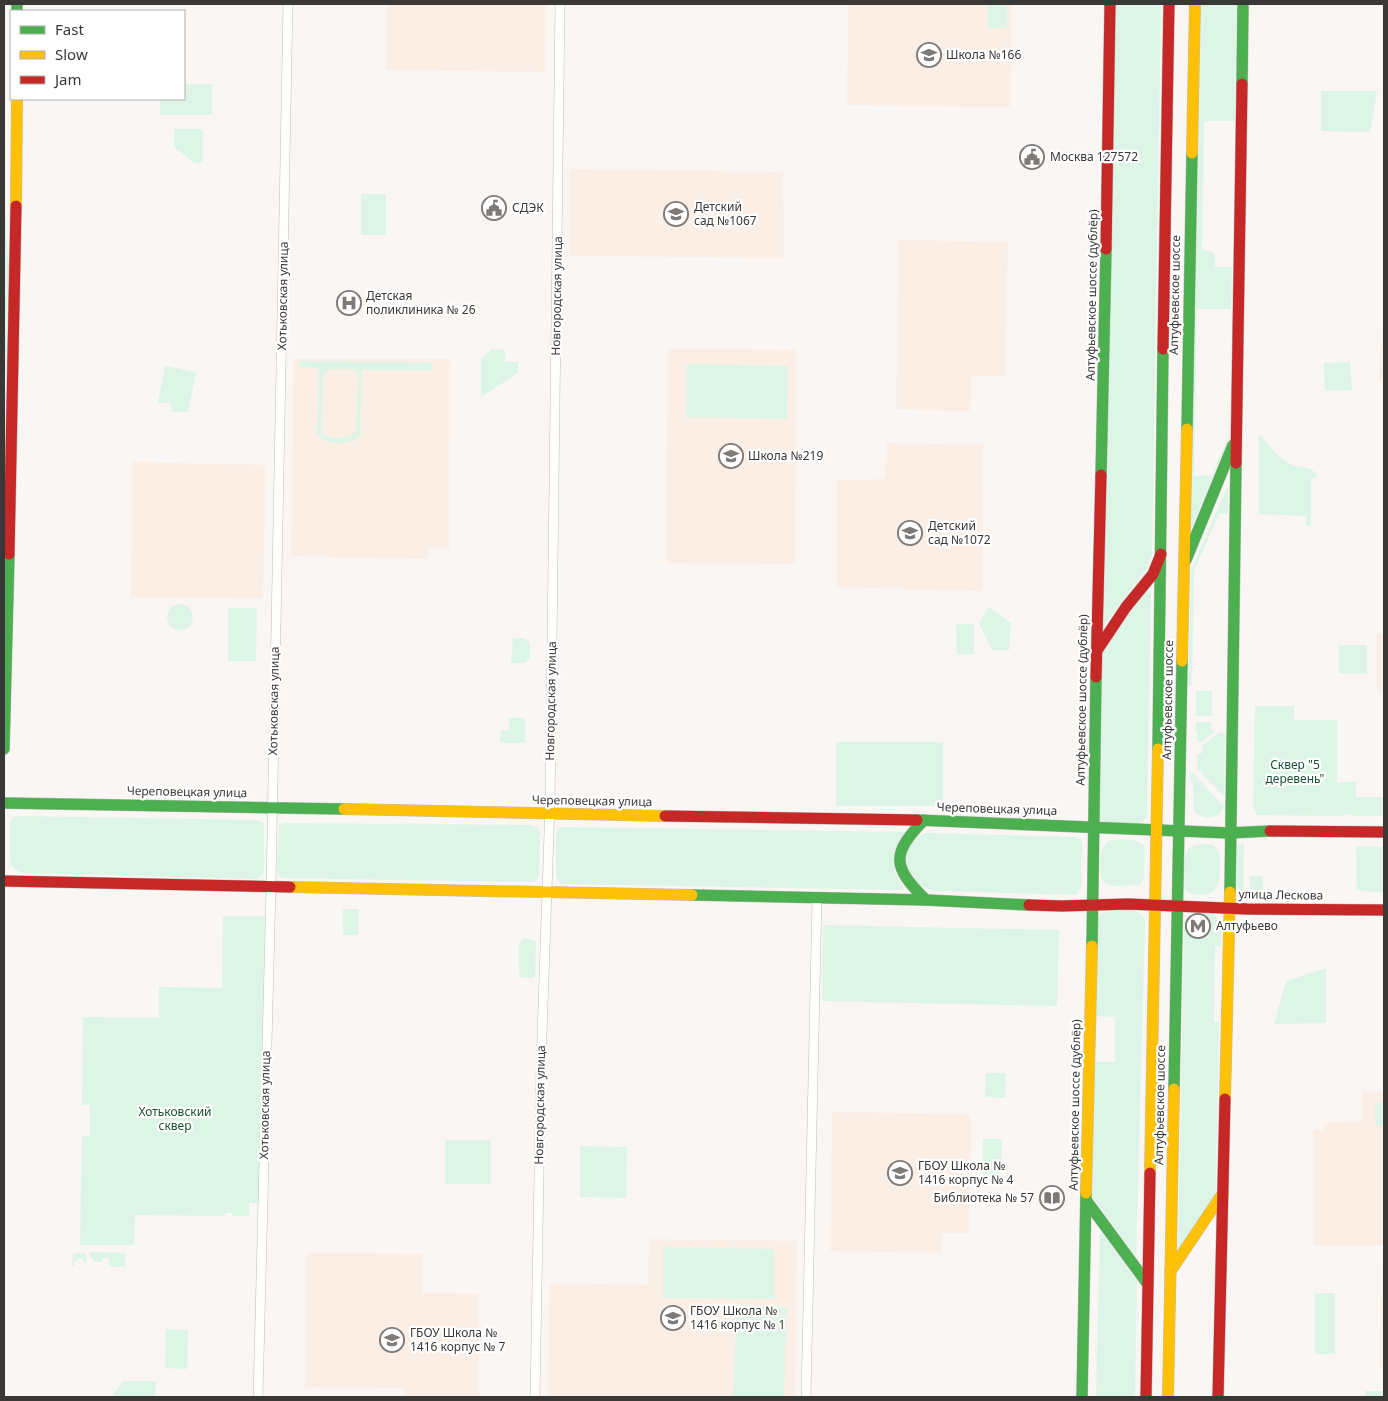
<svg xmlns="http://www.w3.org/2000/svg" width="1388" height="1401" font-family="'Noto Sans',sans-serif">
<rect width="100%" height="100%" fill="#f9f6f3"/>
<g fill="#fbefe5">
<polygon points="387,4 546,4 545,72 386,70"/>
<polygon points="848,4 1011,4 1010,107 847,105"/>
<polygon points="570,169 783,172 784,258 569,256"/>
<polygon points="899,240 1008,242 1005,376 971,376 970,411 896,409"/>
<polygon points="1384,306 1384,384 1379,378"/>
<polygon points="668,349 796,350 795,564 666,563"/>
<polygon points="294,359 450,359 449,549 429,548 428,559 291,556"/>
<polygon points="887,443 983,445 982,591 837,587 837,480 885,479"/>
<polygon points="132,462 266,465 263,598 131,597"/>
<polygon points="1376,633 1384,634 1384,692 1376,687"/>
<polygon points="1363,1091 1384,1092 1384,1245 1313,1245 1313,1130 1324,1130 1325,1123 1363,1121"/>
<polygon points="832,1112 971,1114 969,1233 942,1233 941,1253 830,1251"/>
<polygon points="649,1239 797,1241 795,1397 548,1397 550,1283 648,1285"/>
<polygon points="306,1253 423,1254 423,1293 479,1294 479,1397 404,1397 404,1388 305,1387"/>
<polygon points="1382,1261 1384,1261 1384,1366 1380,1366"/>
</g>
<g fill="#ddf5e6" fill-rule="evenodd">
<rect x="988" y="4" width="19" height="24"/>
<polygon points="1114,4 1161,4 1152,554 1146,570 1104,625"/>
<polygon points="1201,4 1237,4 1235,121 1204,121 1202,249 1212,252 1215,256 1215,267 1232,267 1231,309 1197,309 1194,476 1212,475 1228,436 1229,438 1191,529"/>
<polygon points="184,84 212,84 212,115 160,115 160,99 184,99"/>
<polygon points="1321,91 1377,91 1370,132 1321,131"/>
<polygon points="174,129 203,129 203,163 195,163 174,147"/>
<rect x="361" y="194" width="25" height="41"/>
<polygon points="4,217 6,218 6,236 9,265 6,333 9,343 4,388 7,397 4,407"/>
<polygon points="492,349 505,350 505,362 518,362 518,373 481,397 481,359"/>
<path d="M300 361 432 363V370H362L360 434C353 446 325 447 317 434L319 368 300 367ZM330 369H352L358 375 356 429C352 441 330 440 322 433L323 376 325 372Z"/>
<polygon points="1350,362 1352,390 1325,391 1324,363"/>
<polygon points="687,364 788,366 787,419 686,417"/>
<polygon points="165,366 196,372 188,412 172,412 171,403 158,403"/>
<path d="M1259 434C1269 446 1280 460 1295 466 1304 469 1315 466 1317 478H1311V526H1306V516L1259 514Z"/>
<polygon points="1228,485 1228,514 1219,514 1194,571 1192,685 1188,685 1191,570"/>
<polygon points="1145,590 1149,590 1151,593 1147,816 1142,823 1107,823 1100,820 1099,816 1102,652"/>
<circle cx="180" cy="617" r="13"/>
<polygon points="989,607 1011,623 1009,650 992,650 979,623"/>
<polygon points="228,608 257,608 256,661 228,661"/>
<polygon points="956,624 974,624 974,654 957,655"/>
<polygon points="513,638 524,638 530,643 530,658 524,663 511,663"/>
<polygon points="1339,645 1367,645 1367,674 1339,673"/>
<rect x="1196" y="691" width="16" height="25"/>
<polygon points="1255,706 1294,706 1294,720 1337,720 1337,783 1356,781 1356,797 1384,797 1384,816 1352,816 1351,814 1344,814 1344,816 1257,815 1253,807"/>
<polygon points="509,718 525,718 525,743 500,743 501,730 509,730"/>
<polygon points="1197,722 1211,722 1211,729 1215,731 1202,742 1197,741 1197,731 1195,729"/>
<polygon points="1220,732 1225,733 1224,796 1197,768 1197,755 1202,753 1202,746"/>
<rect x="836" y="742" width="107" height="64"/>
<path d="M1190 773H1193L1220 803 1224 805C1222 820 1202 821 1194 811L1193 785 1190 778Z"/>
<polygon points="17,816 257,820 263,823 264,826 264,873 258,879 22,873 14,869 10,861 10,824 12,818"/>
<polygon points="284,823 532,825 538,828 540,832 539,875 537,880 532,882 281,878 277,872 279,825"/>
<path d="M564 827 906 832C889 853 891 869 905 890L562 884 558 881 556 876V835L558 828Z"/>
<path d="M925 833 1076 837 1081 840 1082 844 1081 887 1076 895 935 891C929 889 922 888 917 884 903 874 902 850 915 839 918 836 922 835 925 833Z"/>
<path d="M1110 840C1121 840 1138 837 1145 847L1144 878 1139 885 1111 886 1103 882C1099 871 1098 846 1110 840Z"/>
<polygon points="1244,842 1243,895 1238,893 1237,890 1237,848 1238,845"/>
<path d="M1211 844C1221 850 1220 857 1220 868 1220 884 1216 896 1197 895 1193 894 1189 893 1186 890 1182 884 1185 863 1185 855 1190 843 1199 845 1211 844Z"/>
<polygon points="1356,846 1384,847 1384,893 1357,890"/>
<polygon points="1250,876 1263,876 1263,894 1250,896"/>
<polygon points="343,909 359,909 358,935 343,935"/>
<path d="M1110 909C1122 909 1139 907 1145 920L1136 1257 1091 1195 1094 1062H1115V1017L1095 1016 1097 921 1101 914Z"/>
<polygon points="1199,911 1212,913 1222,922 1221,946 1215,946 1214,1022 1219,1022 1216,1190 1215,1197 1178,1249 1184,921 1194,913"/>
<polygon points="223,916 265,916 258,1203 249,1203 249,1216 232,1216 232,1213 225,1213 225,1216 135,1215 134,1245 80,1245 82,1136 90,1136 90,1105 82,1105 83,1017 159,1018 159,987 222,988"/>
<polygon points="823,925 1059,930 1057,1006 822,1001"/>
<polygon points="526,938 535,941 536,944 535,976 533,978 521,977 519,973 519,944 522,940"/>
<polygon points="1326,968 1326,1023 1274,1024 1286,981"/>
<polygon points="986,1073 1006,1073 1005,1098 985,1097"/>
<rect x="1375" y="1103" width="9" height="22"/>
<polygon points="983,1139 1002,1139 1001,1176 983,1176"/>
<rect x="445" y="1140" width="46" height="44"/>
<polygon points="580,1146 627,1147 626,1198 580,1197"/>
<polygon points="1100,1230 1137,1281 1135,1397 1096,1397"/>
<polygon points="663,1247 774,1249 774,1299 663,1298"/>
<polygon points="89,1252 125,1253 125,1267 109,1267 109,1258 102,1258 102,1262 94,1262"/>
<polygon points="85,1253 87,1262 83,1262 83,1259 78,1259 74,1263 74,1266 72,1266 73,1254"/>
<rect x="1315" y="1293" width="20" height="61"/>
<polygon points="737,1305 787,1307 784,1397 733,1397"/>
<polygon points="166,1329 188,1330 187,1369 165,1368"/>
<polygon points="124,1381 156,1381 155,1397 111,1397"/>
<rect x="1365" y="1391" width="19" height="6"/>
</g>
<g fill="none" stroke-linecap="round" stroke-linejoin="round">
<defs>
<g id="street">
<polyline points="258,1397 271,887 288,4"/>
<polyline points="535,1397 541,1064 550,804 560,4"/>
<polyline points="806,1397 817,898"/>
</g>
<g id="fast">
<polyline points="17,4 17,11"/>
<polyline points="1242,84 1243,4"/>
<polyline points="1187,429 1192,153"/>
<polyline points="1101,475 1106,249"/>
<polyline points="1186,560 1233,445"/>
<polyline points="4,749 9,554"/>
<polyline points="1158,749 1163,349"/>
<polyline points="4,803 344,809"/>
<polyline points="917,820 1229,833 1270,831"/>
<path d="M924 820C891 854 892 867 926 900"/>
<polyline points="1230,892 1236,463"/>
<polyline points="692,895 926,900 1029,905"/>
<polyline points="1092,946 1096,677"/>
<polyline points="1174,1089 1182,661"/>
<polyline points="1086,1200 1147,1283"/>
<polyline points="1082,1397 1086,1193"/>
</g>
<g id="slow">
<polyline points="1192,153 1195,4"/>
<polyline points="16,206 17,99"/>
<polyline points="1182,661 1187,429"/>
<polyline points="344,809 665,816"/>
<polyline points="290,887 692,895"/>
<polyline points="1225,1099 1230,892"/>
<polyline points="1150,1173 1158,749"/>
<polyline points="1086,1193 1092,946"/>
<polyline points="1170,1272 1223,1193"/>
<polyline points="1168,1397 1174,1089"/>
</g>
<g id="jam">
<polyline points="1106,249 1110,4"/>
<polyline points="1163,349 1169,4"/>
<polyline points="1236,463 1242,84"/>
<polyline points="9,554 16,206"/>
<polyline points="1098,649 1126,607 1153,574 1161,554"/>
<polyline points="1096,677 1101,475"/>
<polyline points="665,816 917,820"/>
<polyline points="1270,831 1384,832"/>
<polyline points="4,881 290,887"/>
<polyline points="1029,905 1062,906 1128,904 1247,909 1384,910"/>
<polyline points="1146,1397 1150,1173"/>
<polyline points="1218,1397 1225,1099"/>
</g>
</defs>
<use href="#street" stroke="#bfbdba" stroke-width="10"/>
<use href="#fast" stroke="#bfbdba" stroke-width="12"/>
<use href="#slow" stroke="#bfbdba" stroke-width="12"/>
<use href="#jam" stroke="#bfbdba" stroke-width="12"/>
<use href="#street" stroke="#fefefd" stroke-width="9"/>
<use href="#fast" stroke="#4caf50" stroke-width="11"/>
<use href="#slow" stroke="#ffc107" stroke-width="11"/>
<use href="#jam" stroke="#c62828" stroke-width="11"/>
</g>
<defs>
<symbol id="school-ring" viewBox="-11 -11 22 22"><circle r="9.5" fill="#fff" stroke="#7d7a78" stroke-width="1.5"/><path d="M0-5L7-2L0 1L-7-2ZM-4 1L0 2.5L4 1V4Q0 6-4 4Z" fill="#7d7a78"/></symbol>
<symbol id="civic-ring" viewBox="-11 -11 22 22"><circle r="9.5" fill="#fff" stroke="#7d7a78" stroke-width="1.5"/><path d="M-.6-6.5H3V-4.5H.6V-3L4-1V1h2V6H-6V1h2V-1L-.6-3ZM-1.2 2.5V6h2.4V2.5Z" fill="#7d7a78"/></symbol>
<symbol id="hospital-ring" viewBox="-11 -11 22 22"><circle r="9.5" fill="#fff" stroke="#7d7a78" stroke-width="1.5"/><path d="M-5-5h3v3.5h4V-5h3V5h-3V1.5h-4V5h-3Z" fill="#7d7a78"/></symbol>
<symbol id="metro-ring" viewBox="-11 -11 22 22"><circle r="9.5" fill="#fff" stroke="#7d7a78" stroke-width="1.5"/><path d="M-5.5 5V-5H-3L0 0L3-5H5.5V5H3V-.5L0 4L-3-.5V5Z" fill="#7d7a78"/></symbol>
<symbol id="library-ring" viewBox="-11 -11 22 22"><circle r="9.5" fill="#fff" stroke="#7d7a78" stroke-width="1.5"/><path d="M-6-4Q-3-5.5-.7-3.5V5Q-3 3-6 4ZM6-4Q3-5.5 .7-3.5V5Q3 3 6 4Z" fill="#7d7a78"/></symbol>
</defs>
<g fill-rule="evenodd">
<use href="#school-ring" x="915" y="41" width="28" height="28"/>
<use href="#civic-ring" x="1018" y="143" width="28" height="28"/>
<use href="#civic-ring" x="480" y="194" width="28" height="28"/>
<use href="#school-ring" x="662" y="200" width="28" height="28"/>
<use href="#hospital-ring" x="335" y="289" width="28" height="28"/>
<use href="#school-ring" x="717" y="442" width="28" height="28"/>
<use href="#school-ring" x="896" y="519" width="28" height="28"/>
<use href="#metro-ring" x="1184" y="912" width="28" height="28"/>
<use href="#school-ring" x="886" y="1159" width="28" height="28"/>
<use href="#library-ring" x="1038" y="1184" width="28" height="28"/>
<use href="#school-ring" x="659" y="1304" width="28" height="28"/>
<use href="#school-ring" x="378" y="1326" width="28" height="28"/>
</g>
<g text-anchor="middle" stroke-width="4.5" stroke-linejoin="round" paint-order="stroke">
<g font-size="12" fill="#3a3836" stroke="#fff" text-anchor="start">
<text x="946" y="59">Школа №166</text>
<text x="1050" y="161">Москва 127572</text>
<text x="694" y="211">Детский<tspan x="694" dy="14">сад №1067</tspan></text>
<text x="512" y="212">СДЭК</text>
<text x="366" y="300">Детская<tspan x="366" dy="14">поликлиника № 26</tspan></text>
<text x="748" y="460">Школа №219</text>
<text x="928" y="530">Детский<tspan x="928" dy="14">сад №1072</tspan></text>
<text x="1216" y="930">Алтуфьево</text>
<text x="918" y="1170">ГБОУ Школа №<tspan x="918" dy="14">1416 корпус № 4</tspan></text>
<text x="1034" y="1202" text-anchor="end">Библиотека № 57</text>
<text x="690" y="1315">ГБОУ Школа №<tspan x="690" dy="14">1416 корпус № 1</tspan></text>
<text x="410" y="1337">ГБОУ Школа №<tspan x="410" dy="14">1416 корпус № 7</tspan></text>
</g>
<g font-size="12" fill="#3a3836" stroke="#fff">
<text transform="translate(1092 295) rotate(-89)" y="4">Алтуфьевское шоссе (дублёр)</text>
<text transform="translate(1175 295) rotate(-89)" y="4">Алтуфьевское шоссе</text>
<text transform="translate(283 296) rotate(-89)" y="4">Хотьковская улица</text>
<text transform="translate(557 296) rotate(-89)" y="4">Новгородская улица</text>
<text transform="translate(1082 700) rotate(-89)" y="4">Алтуфьевское шоссе (дублёр)</text>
<text transform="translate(1168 700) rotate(-89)" y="4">Алтуфьевское шоссе</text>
<text transform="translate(274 701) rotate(-89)" y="4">Хотьковская улица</text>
<text transform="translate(551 701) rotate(-89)" y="4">Новгородская улица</text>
<text transform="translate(187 792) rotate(1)" y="4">Череповецкая улица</text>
<text transform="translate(592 801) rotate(1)" y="4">Череповецкая улица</text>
<text transform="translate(997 809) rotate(2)" y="4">Череповецкая улица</text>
<text transform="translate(1281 895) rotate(1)" y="4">улица Лескова</text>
<text transform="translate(265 1105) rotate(-89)" y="4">Хотьковская улица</text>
<text transform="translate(540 1105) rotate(-89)" y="4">Новгородская улица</text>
<text transform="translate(1075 1105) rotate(-89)" y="4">Алтуфьевское шоссе (дублёр)</text>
<text transform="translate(1160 1105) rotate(-89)" y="4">Алтуфьевское шоссе</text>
</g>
<g font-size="12" fill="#185238" stroke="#fff">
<text x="1295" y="769">Сквер "5<tspan x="1295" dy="14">деревень"</tspan></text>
<text x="175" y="1116">Хотьковский<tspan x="175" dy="14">сквер</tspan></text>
</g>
</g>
<rect width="1388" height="1401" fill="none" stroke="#3a3836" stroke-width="10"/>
<rect x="10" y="10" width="175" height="90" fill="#ffffff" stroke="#b0afaf"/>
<rect x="20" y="26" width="25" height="8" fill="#4caf50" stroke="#b0afaf"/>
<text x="55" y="35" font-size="15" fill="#3a3836">Fast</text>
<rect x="20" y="51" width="25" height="8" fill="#ffc107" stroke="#b0afaf"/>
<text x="55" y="60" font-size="15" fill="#3a3836">Slow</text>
<rect x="20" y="76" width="25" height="8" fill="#c62828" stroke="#b0afaf"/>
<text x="55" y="85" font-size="15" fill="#3a3836">Jam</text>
</svg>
